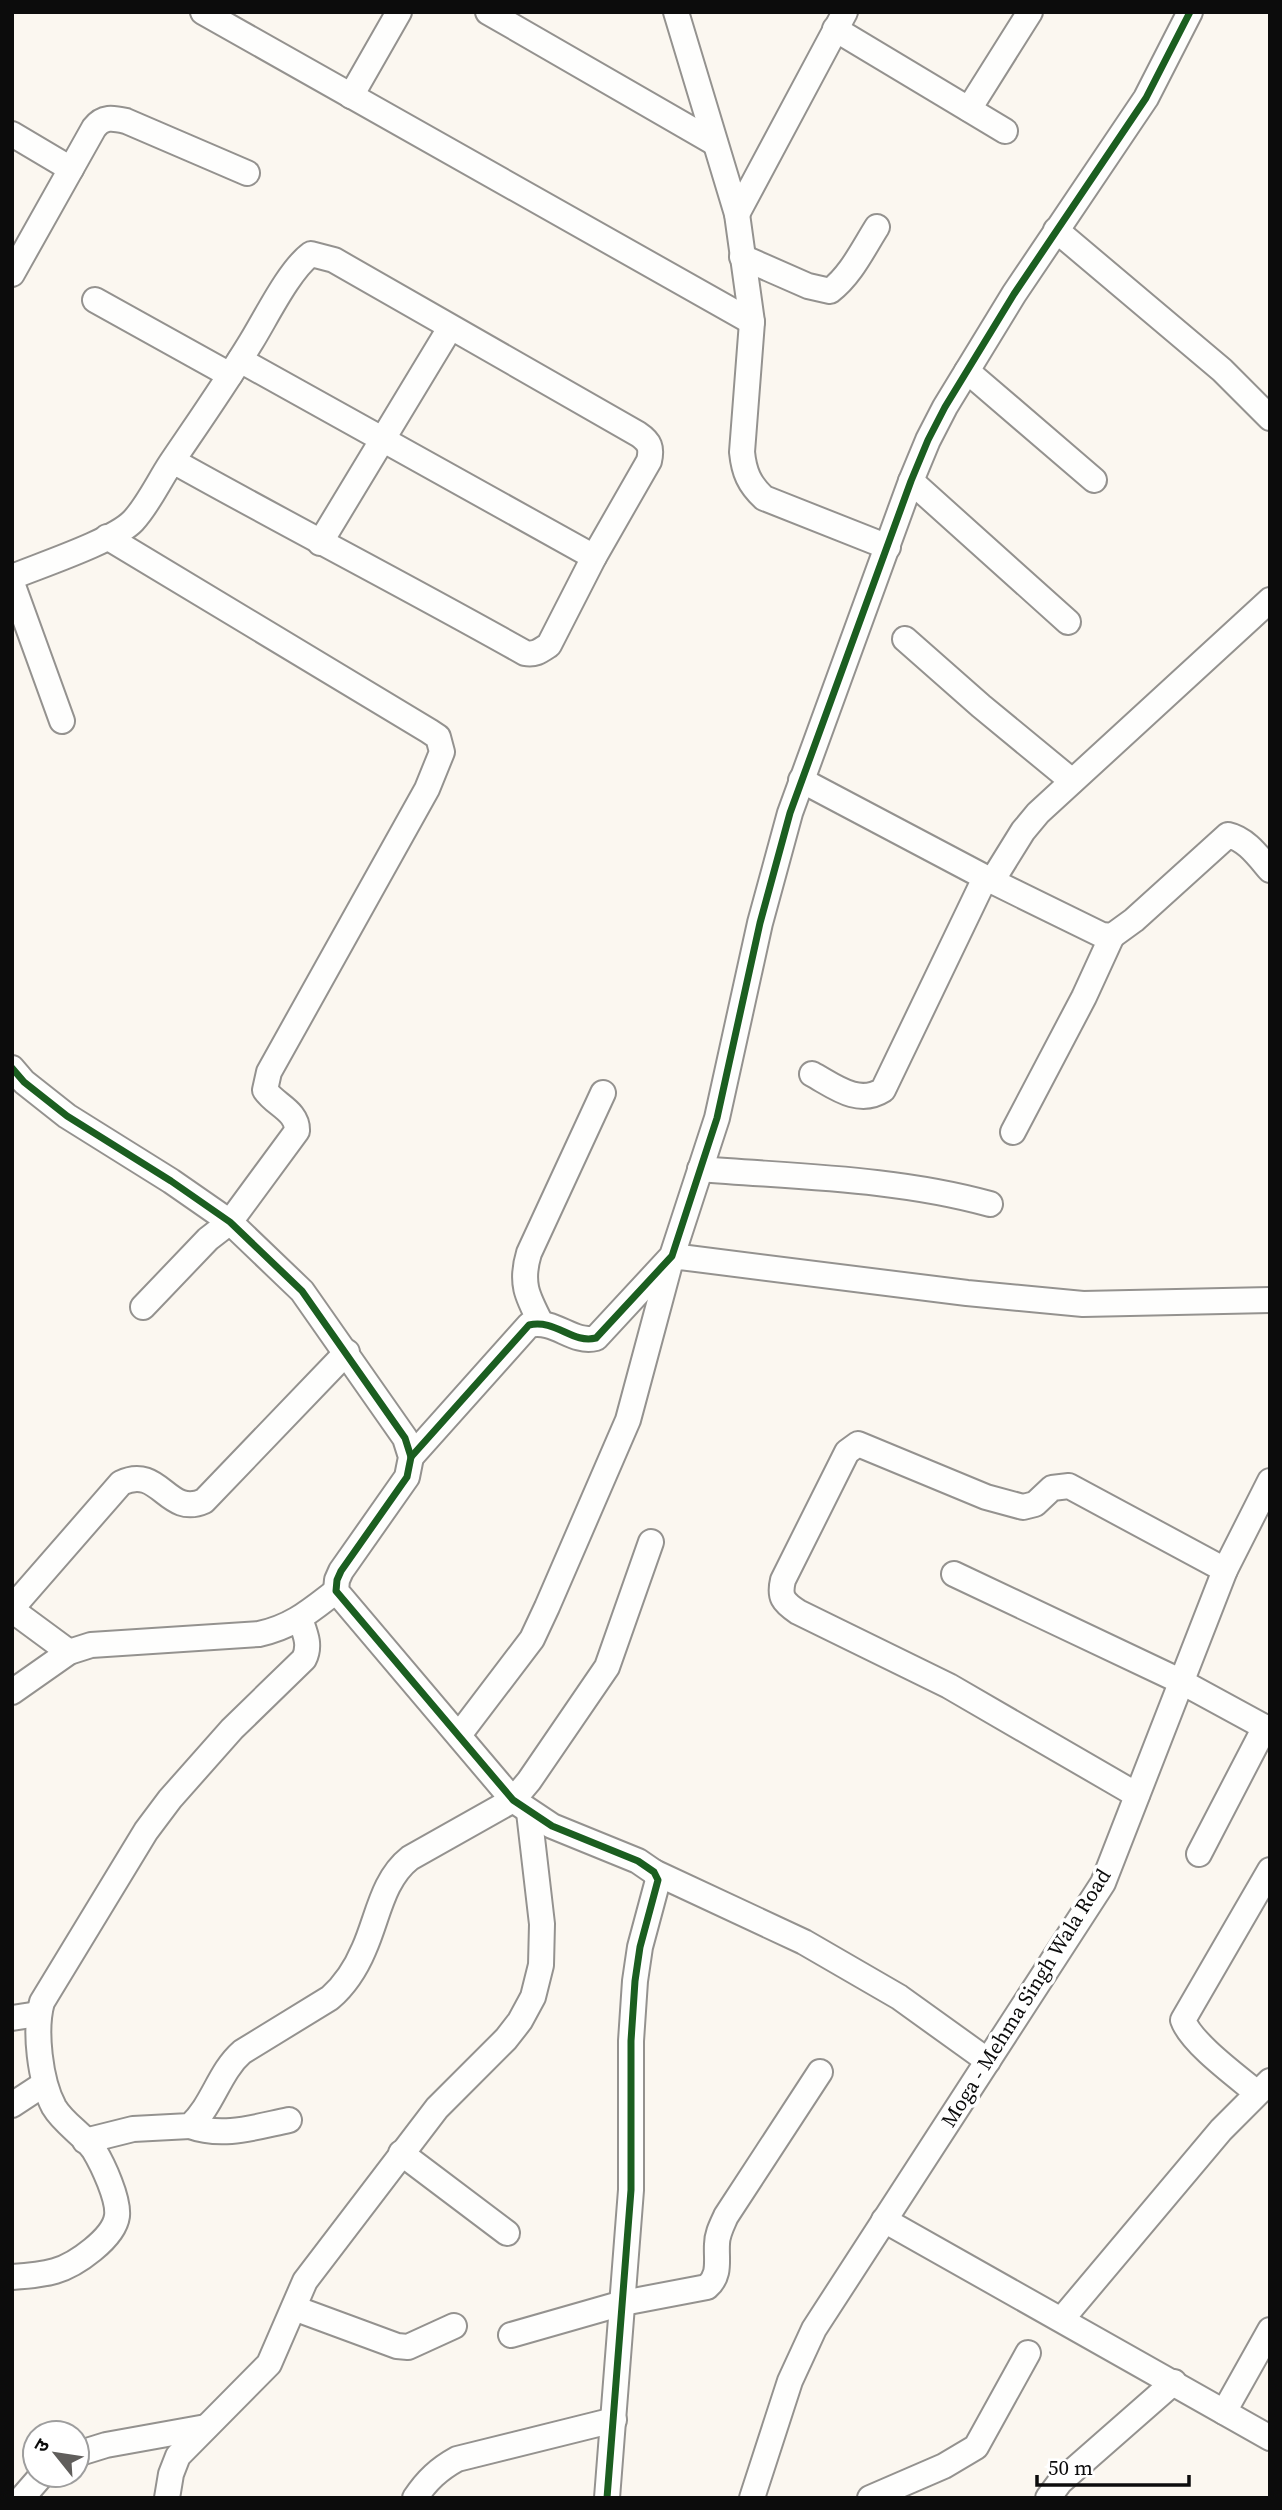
<svg xmlns="http://www.w3.org/2000/svg" width="1282" height="2510" font-family="'Source Serif 4','Noto Sans Devanagari',serif">
<rect width="100%" height="100%" fill="#fbf7f0"/>
<g fill="none" stroke-linecap="round" stroke-linejoin="round">
<defs>
<g id="minor">
<polyline points="203,12 752,322"/>
<polyline points="488,12 715,143"/>
<path d="M676 12 737 214 752 322 742 452C744 472 749 484 764 498L888 547"/>
<polyline points="835,29 1005,131"/>
<polyline points="351,96 399,12"/>
<polyline points="969,109 1030,12"/>
<polyline points="12,134 71,169"/>
<polyline points="737,214 845,12"/>
<polyline points="1056,230 1222,370 1270,418"/>
<path d="M742 257 808 286 830 291C851 275 863 249 877 227"/>
<path d="M12 274 94 128C103 116 113 118 126 121L247 173"/>
<polyline points="95,300 230,375"/>
<polyline points="240,360 594,557"/>
<polyline points="967,371 1094,480"/>
<polyline points="911,481 1068,622"/>
<path d="M107 537 429 731 438 737 442 752 427 789 269 1072 265 1090C275 1105 298 1111 297 1131L230 1222 208 1239 143 1307"/>
<polyline points="320,543 450,328"/>
<path d="M12 577C41 565 114 541 133 521 148 505 159 481 171 463 198 423 226 383 251 342 266 318 289 270 311 254L334 260 638 434C650 442 652 448 649 461L594 557 549 645C540 651 535 655 525 653 408 587 289 526 173 461"/>
<polyline points="12,583 62,721"/>
<polyline points="905,639 981,706 1072,781"/>
<path d="M801 780 992 881 1102 935 1112 936 1134 920 1228 835C1246 839 1258 856 1270 870"/>
<polyline points="992,881 1023,831 1038,813 1270,600"/>
<polyline points="12,1068 24,1082 67,1116 171,1181 230,1222 302,1291 405,1438 411,1457 407,1477 341,1571 337,1580 336,1591 513,1800 552,1826 638,1861 654,1872 658,1880 640,1947 635,1981 631,2041 631,2190 607,2498"/>
<path d="M812 1074C834 1086 858 1106 883 1090L985 878"/>
<polyline points="1013,1132 1084,997 1112,936"/>
<path d="M700 1169C797 1177 896 1178 990 1204"/>
<path d="M541 1323C527 1296 520 1283 529 1253L603 1093"/>
<path d="M411 1457 529 1325C556 1319 572 1344 596 1338L672 1256 717 1118 760 923 790 813 911 481 928 440 945 407 1014 294 1146 98 1190 12"/>
<polyline points="954,1574 1180,1681 1270,1730"/>
<path d="M12 1608 121 1483C160 1464 167 1518 204 1501L347 1352"/>
<polyline points="12,1610 69,1652"/>
<path d="M12 1692 69 1652 91 1645 259 1634C292 1627 310 1611 336 1591"/>
<polyline points="459,1735 532,1639 547,1607 628,1420 672,1256 967,1293 1083,1304 1270,1300"/>
<path d="M1137 1795 949 1686 798 1612C783 1602 779 1597 783 1580L847 1452 858 1444 986 1497 1023 1507 1035 1504 1052 1488 1069 1486 1225 1570"/>
<polyline points="1199,1854 1265,1727"/>
<polyline points="654,1872 804,1942 899,1997 988,2061"/>
<polyline points="12,2018 38,2014"/>
<path d="M1257 2093C1238 2077 1191 2043 1183 2020L1270 1870"/>
<polyline points="12,2105 44,2084"/>
<path d="M190 2126C223 2138 255 2127 289 2120"/>
<path d="M85 2141 133 2129 190 2126C213 2105 219 2072 242 2052L330 1998C345 1985 356 1968 364 1949 378 1918 382 1880 410 1858L513 1800 529 1781 607 1667 651 1542"/>
<polyline points="401,2153 507,2233"/>
<polyline points="884,2220 1270,2438"/>
<path d="M12 2277C27 2276 41 2275 55 2271 76 2265 114 2238 117 2216 119 2199 103 2165 94 2150 83 2134 64 2124 54 2107 40 2081 34 2030 42 2002L146 1831 170 1799 232 1729 304 1659C311 1645 305 1633 300 1619"/>
<polyline points="294,2308 397,2346 408,2347 454,2326"/>
<polyline points="1062,2319 1221,2130 1270,2081"/>
<path d="M511 2335 623 2303 707 2287C721 2275 716 2260 717 2244 717 2234 722 2225 726 2216L820 2072"/>
<polyline points="1224,2412 1270,2330"/>
<polyline points="77,2454 106,2445 206,2427"/>
<polyline points="22,2498 42,2475"/>
<polyline points="167,2498 171,2474 178,2456 269,2364 305,2281 437,2108 506,2039 520,2021 533,1997 541,1965 542,1924 529,1812"/>
<path d="M415 2498C427 2480 439 2469 457 2459L614 2420"/>
<polyline points="752,2498 790,2381 814,2329 1103,1883 1225,1570 1270,1481"/>
<polyline points="870,2498 944,2466 976,2447 1028,2353"/>
<polyline points="1048,2498 1060,2482 1174,2382"/>
</g>
</defs>
<use href="#minor" stroke="#94928f" stroke-width="28"/>
<use href="#minor" stroke="#fefefd" stroke-width="24"/>
<defs>
<g id="cycleway">
<polyline points="12,1068 24,1082 67,1116 171,1181 230,1222 302,1291 405,1438 411,1457 407,1477 341,1571 337,1580 336,1591 513,1800 552,1826 638,1861 654,1872 658,1880 640,1947 635,1981 631,2041 631,2190 607,2498"/>
<path d="M411 1457 529 1325C556 1319 572 1344 596 1338L672 1256 717 1118 760 923 790 813 911 481 928 440 945 407 1014 294 1146 98 1190 12"/>
</g>
</defs>
<use href="#cycleway" stroke="#fff" stroke-width="11"/>
<use href="#cycleway" stroke="#1b5e20" stroke-width="7"/>
</g>
<g text-anchor="middle" stroke-width="7" stroke-linejoin="round" paint-order="stroke">
<g font-size="21" fill="#0c0c0c" stroke="#fff">
<text transform="translate(1026 1998) rotate(-58)" y="7">Moga - Mehma Singh Wala Road</text>
</g>
</g>
<rect width="1282" height="2510" fill="none" stroke="#0c0c0c" stroke-width="28"/>
<g transform="translate(56 2454) rotate(300)"><circle r="33" fill="#ffffff" stroke="#9e9e9e" stroke-width="2"/>
<path d="M0-5L12 26L0 18L-12 26Z" fill="#605e5c"/>
<text y="-10" font-size="19" font-weight="bold" text-anchor="middle" fill="#0c0c0c">उ</text>
</g>
<path d="M1037 2475v10h152v-10" fill="none" stroke="#0c0c0c" stroke-width="3.5"/>
<text x="1048" y="2475" font-size="21" fill="#0c0c0c" stroke="#ffffff" stroke-width="5" paint-order="stroke">50 m</text>
</svg>
